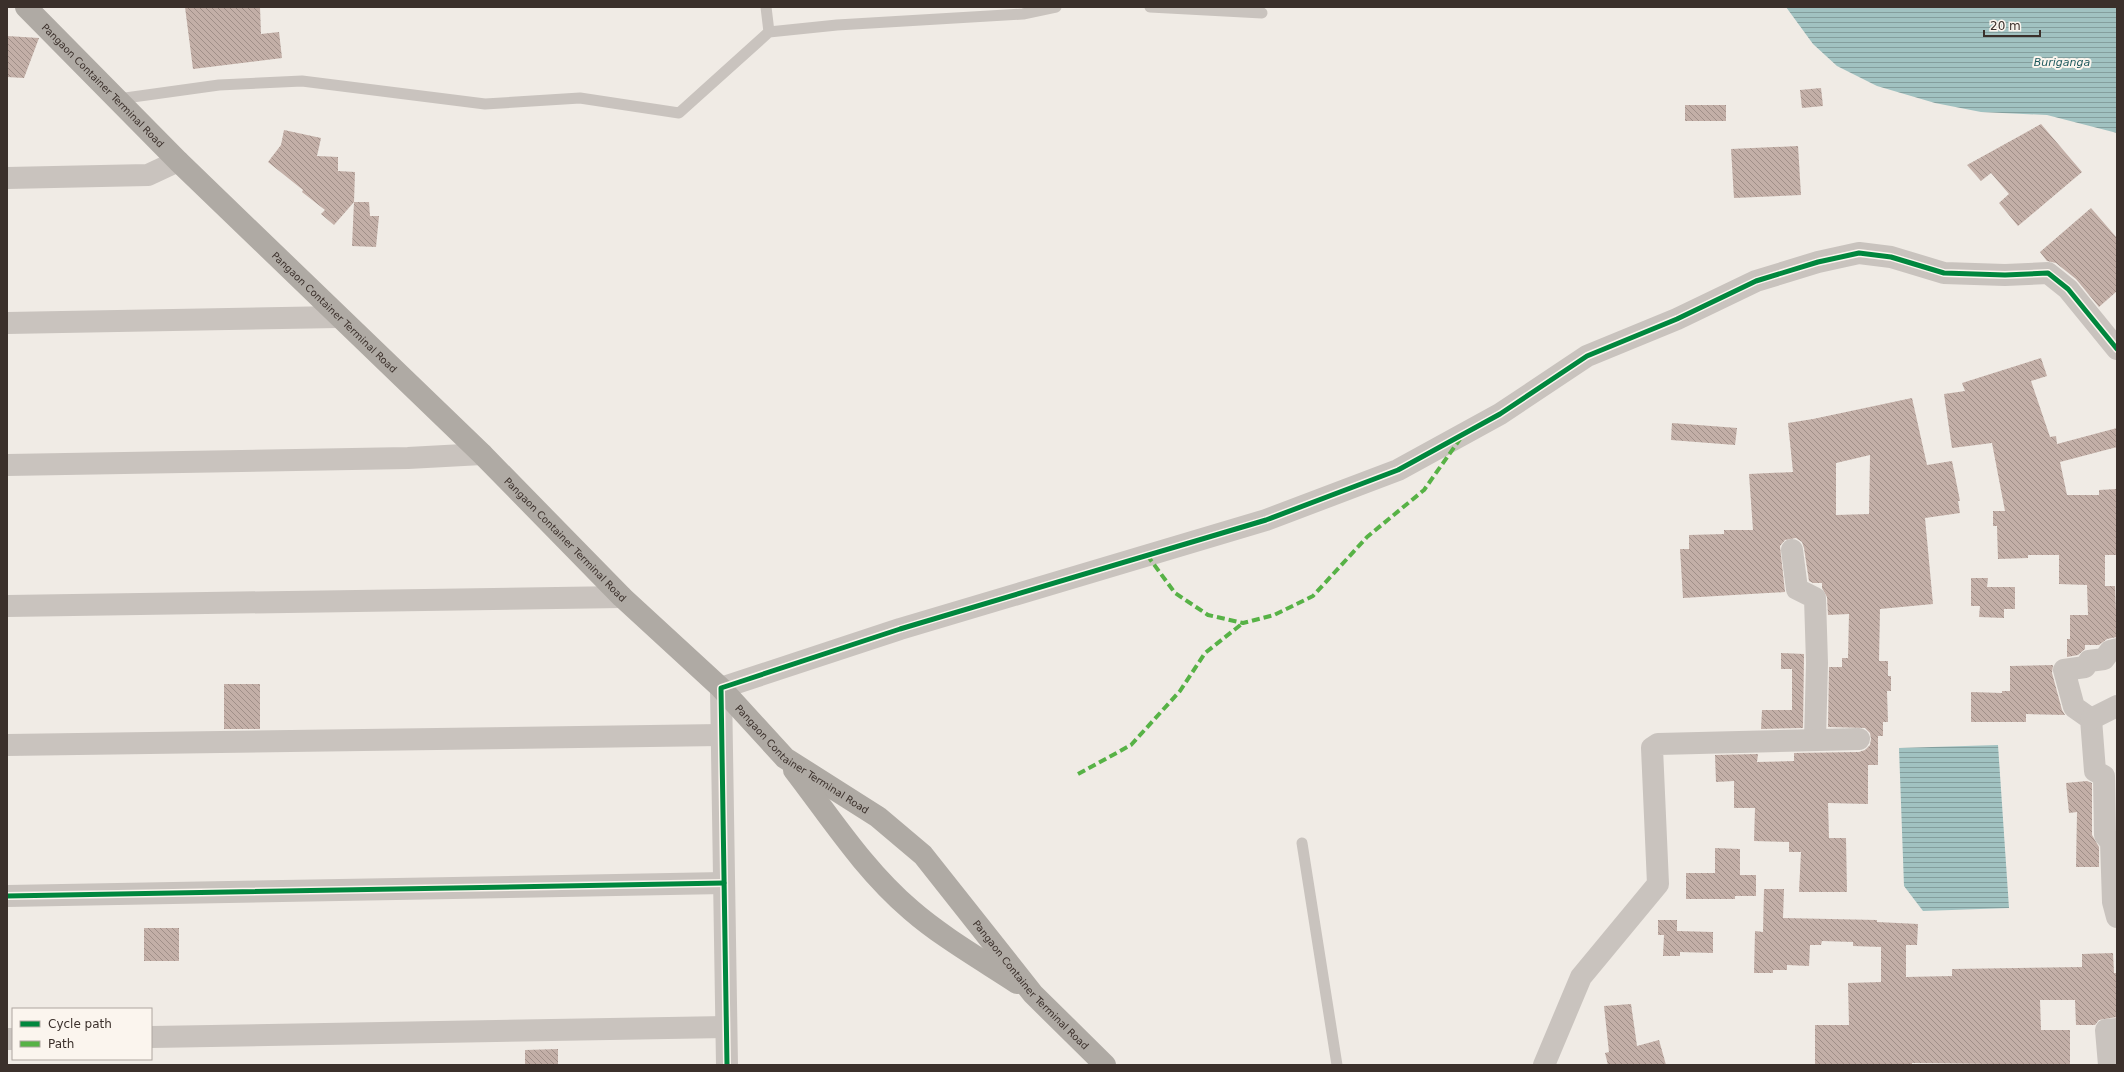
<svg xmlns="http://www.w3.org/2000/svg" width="2124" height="1072" font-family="'DejaVu Sans',sans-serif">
<defs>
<pattern id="water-rules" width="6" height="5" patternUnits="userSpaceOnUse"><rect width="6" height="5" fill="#a1c2c1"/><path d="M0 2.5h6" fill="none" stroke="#849e9d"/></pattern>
<pattern id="building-back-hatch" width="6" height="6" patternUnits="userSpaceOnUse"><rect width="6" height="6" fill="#c3afa7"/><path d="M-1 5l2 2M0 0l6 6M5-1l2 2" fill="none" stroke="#a08f88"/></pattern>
</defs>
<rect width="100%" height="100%" fill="#f0ebe5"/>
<g fill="url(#water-rules)">
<polygon points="1786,7 2117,7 2117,133 2047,115 1981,112 1935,103 1877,86 1837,66 1813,44"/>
<polygon points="1998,745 2009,908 1923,911 1904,886 1899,748"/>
</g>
<g fill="url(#building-back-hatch)" fill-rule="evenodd">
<polygon points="185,7 260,7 261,34 279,32 282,58 193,69"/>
<polygon points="7,36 39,38 24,78 7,77"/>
<polygon points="1821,88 1823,106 1802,108 1800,90"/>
<rect x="1685" y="105" width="41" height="16"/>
<polygon points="2041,124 2082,172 2018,226 1999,203 2009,194 1991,173 1981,181 1967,165"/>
<polygon points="284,130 321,138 317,156 338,157 338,171 355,172 354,202 334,225 321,214 325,210 302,192 303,190 268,162 281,145"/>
<polygon points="1798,146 1801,195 1734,198 1731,149"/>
<polygon points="354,202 369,202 370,216 379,216 376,247 352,246"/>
<polygon points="2091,208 2117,238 2117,291 2099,307 2076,279 2056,263 2047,261 2040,252"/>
<polygon points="2041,358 2047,376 2031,381 2050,437 2056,436 2057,444 2117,428 2117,447 2060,462 2067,495 2099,495 2099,490 2117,489 2117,555 2105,555 2105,586 2115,586 2117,637 2107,639 2099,645 2085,645 2085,649 2078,655 2067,657 2067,639 2070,639 2070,615 2088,615 2087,585 2059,584 2059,555 2028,555 2028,558 1998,559 1997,526 1993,526 1993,511 2005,511 1992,443 1952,448 1944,394 1965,391 1962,383"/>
<path d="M1912 398 1927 465 1952 461 1960 501H1958L1960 513 1925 518 1933 604 1880 609 1879 661H1888V676H1891V691H1887L1888 722H1883V736H1878V765H1868V804L1828 803 1829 838H1846L1847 892H1799L1801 852H1789V842L1754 841 1755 808H1734V781L1716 782 1715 755 1758 754 1757 762 1794 761V753L1859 752 1865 750 1870 745 1871 739 1870 733 1865 728 1828 727 1829 667H1842V658H1848L1849 614 1828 615 1827 597 1822 588V583H1813L1809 581 1804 548 1802 542 1796 538 1785 540 1780 546 1785 592 1683 598 1680 549H1689V535L1724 534V530H1753L1749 474 1793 472 1788 423 1813 419ZM1870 455 1869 514 1836 515V463Z"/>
<polygon points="1672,423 1737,428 1735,445 1671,440"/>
<polygon points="1971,578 1988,578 1987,587 2015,587 2015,609 2004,609 2004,618 1979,617 1980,606 1971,606"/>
<polygon points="1781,653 1804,654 1803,728 1761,729 1762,710 1792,710 1792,669 1781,669"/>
<polygon points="2053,665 2052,673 2062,710 2065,715 2026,714 2026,722 1971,722 1971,692 2002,693 2002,691 2010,691 2010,666"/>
<rect x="224" y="684" width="36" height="45"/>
<polygon points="2087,781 2092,783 2092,835 2099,847 2099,867 2076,867 2077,812 2069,813 2066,783"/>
<polygon points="1715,848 1740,849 1740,875 1756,875 1756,896 1735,896 1735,899 1686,899 1686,873 1715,873"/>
<polygon points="1764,889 1784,889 1783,918 1877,920 1877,922 1918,924 1917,945 1906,945 1906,977 1952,976 1952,969 2082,967 2082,954 2113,953 2114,973 2116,973 2117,992 2117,1017 2099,1020 2095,1025 2076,1025 2075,1000 2040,1000 2041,1030 2070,1030 2070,1065 1912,1063 1912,1065 1815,1065 1815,1025 1849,1025 1848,983 1881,982 1881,947 1853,946 1853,942 1822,941 1821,945 1810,945 1809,966 1787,965 1787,970 1773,970 1773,973 1754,973 1755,931 1763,932"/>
<polygon points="1658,920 1677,920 1677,931 1713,932 1713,953 1680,952 1680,956 1663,956 1664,935 1658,935"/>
<rect x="144" y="928" width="35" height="33"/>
<polygon points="1631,1004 1637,1046 1659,1040 1666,1065 1608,1065 1605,1053 1609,1052 1604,1006"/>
<polygon points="558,1049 558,1065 525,1065 525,1050"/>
</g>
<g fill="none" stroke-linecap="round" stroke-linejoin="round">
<g stroke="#c9c3be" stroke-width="11">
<polyline points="766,7 769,32"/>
<polyline points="1150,7 1262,13"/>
<polyline points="118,99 219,85 302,81 485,104 580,98 679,113 769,32 837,25 1023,14 1056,7"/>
<polyline points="1302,843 1337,1065"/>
</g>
<g stroke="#c9c3be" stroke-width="22">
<polyline points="7,178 148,175 178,161"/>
<polyline points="7,323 338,317"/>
<polyline points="7,465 408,458 482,454"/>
<polyline points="1792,550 1797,589 1815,598 1817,663 1815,740"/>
<polyline points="7,606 622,597"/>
<polyline points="2117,649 2110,651 2104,659 2089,661 2085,667 2064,670 2074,707 2091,719 2095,771 2104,776 2105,835 2111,842 2113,902 2117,917"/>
<polyline points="2091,719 2117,706"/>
<polyline points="7,745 721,735"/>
<polyline points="7,896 724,883"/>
<polyline points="151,1037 726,1027"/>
<polyline points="7,1039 13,1039"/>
<polyline points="727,1065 721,688 900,629 1266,520 1398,470 1500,414 1587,356 1677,319 1756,281 1818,262 1859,253 1891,257 1944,273 2005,275 2048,273 2068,289 2117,349"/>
<polyline points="1544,1065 1581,977 1658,884 1652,748 1658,744 1859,739"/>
<polyline points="2109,1065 2106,1030 2117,1029"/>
</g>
<g stroke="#afaaa4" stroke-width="22">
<path id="s1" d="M26 7 178 161 482 454 622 597 721 688 785 758 878 817 923 855 1033 994 1105 1065"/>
<path d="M794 770C831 818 864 870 911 910 942 937 982 960 1017 983"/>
</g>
<g stroke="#57b246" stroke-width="4" stroke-dasharray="8 4" stroke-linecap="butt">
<polyline points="1147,555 1175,593 1208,615 1243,623 1274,615 1313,596 1367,537 1424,490 1460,439"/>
<polyline points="1078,774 1131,745 1180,691 1205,653 1243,623"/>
</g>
<defs>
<g id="cycleway">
<polyline points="7,896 724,883"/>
<polyline points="727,1065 721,688 900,629 1266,520 1398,470 1500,414 1587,356 1677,319 1756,281 1818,262 1859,253 1891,257 1944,273 2005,275 2048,273 2068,289 2117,349"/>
</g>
</defs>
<use href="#cycleway" stroke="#fbf5ee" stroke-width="8"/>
<use href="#cycleway" stroke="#00873e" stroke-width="5"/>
</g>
<g text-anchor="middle" stroke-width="4" stroke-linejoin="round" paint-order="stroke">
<g font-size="10" fill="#3b302b" stroke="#fbf5ee">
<text dy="4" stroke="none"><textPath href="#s1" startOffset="110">Pangaon Container Terminal Road</textPath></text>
<text dy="4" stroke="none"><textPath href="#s1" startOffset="434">Pangaon Container Terminal Road</textPath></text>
<text dy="4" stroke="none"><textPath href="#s1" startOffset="758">Pangaon Container Terminal Road</textPath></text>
<text dy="4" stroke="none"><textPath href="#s1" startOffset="1082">Pangaon Container Terminal Road</textPath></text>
<text dy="4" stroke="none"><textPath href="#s1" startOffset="1406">Pangaon Container Terminal Road</textPath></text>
</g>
<g font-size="11" font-style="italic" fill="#1f5a5e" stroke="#fbf5ee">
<text x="2062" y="66">Buriganga</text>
</g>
</g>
<rect width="2124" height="1072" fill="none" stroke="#3b302b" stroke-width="16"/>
<rect x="12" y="1008" width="140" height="52" fill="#fbf5ee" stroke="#aea6a0"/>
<rect x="20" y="1021" width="20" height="6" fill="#00873e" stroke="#aea6a0"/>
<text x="48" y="1028" font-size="12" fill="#3b302b">Cycle path</text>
<rect x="20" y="1041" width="20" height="6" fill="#57b246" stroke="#aea6a0"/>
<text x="48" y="1048" font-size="12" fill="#3b302b">Path</text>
<path d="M1984 30v6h56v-6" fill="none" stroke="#3b302b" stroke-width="2"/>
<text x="1990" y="30" font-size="12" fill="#3b302b" stroke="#fbf5ee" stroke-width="3" paint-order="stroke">20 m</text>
</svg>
